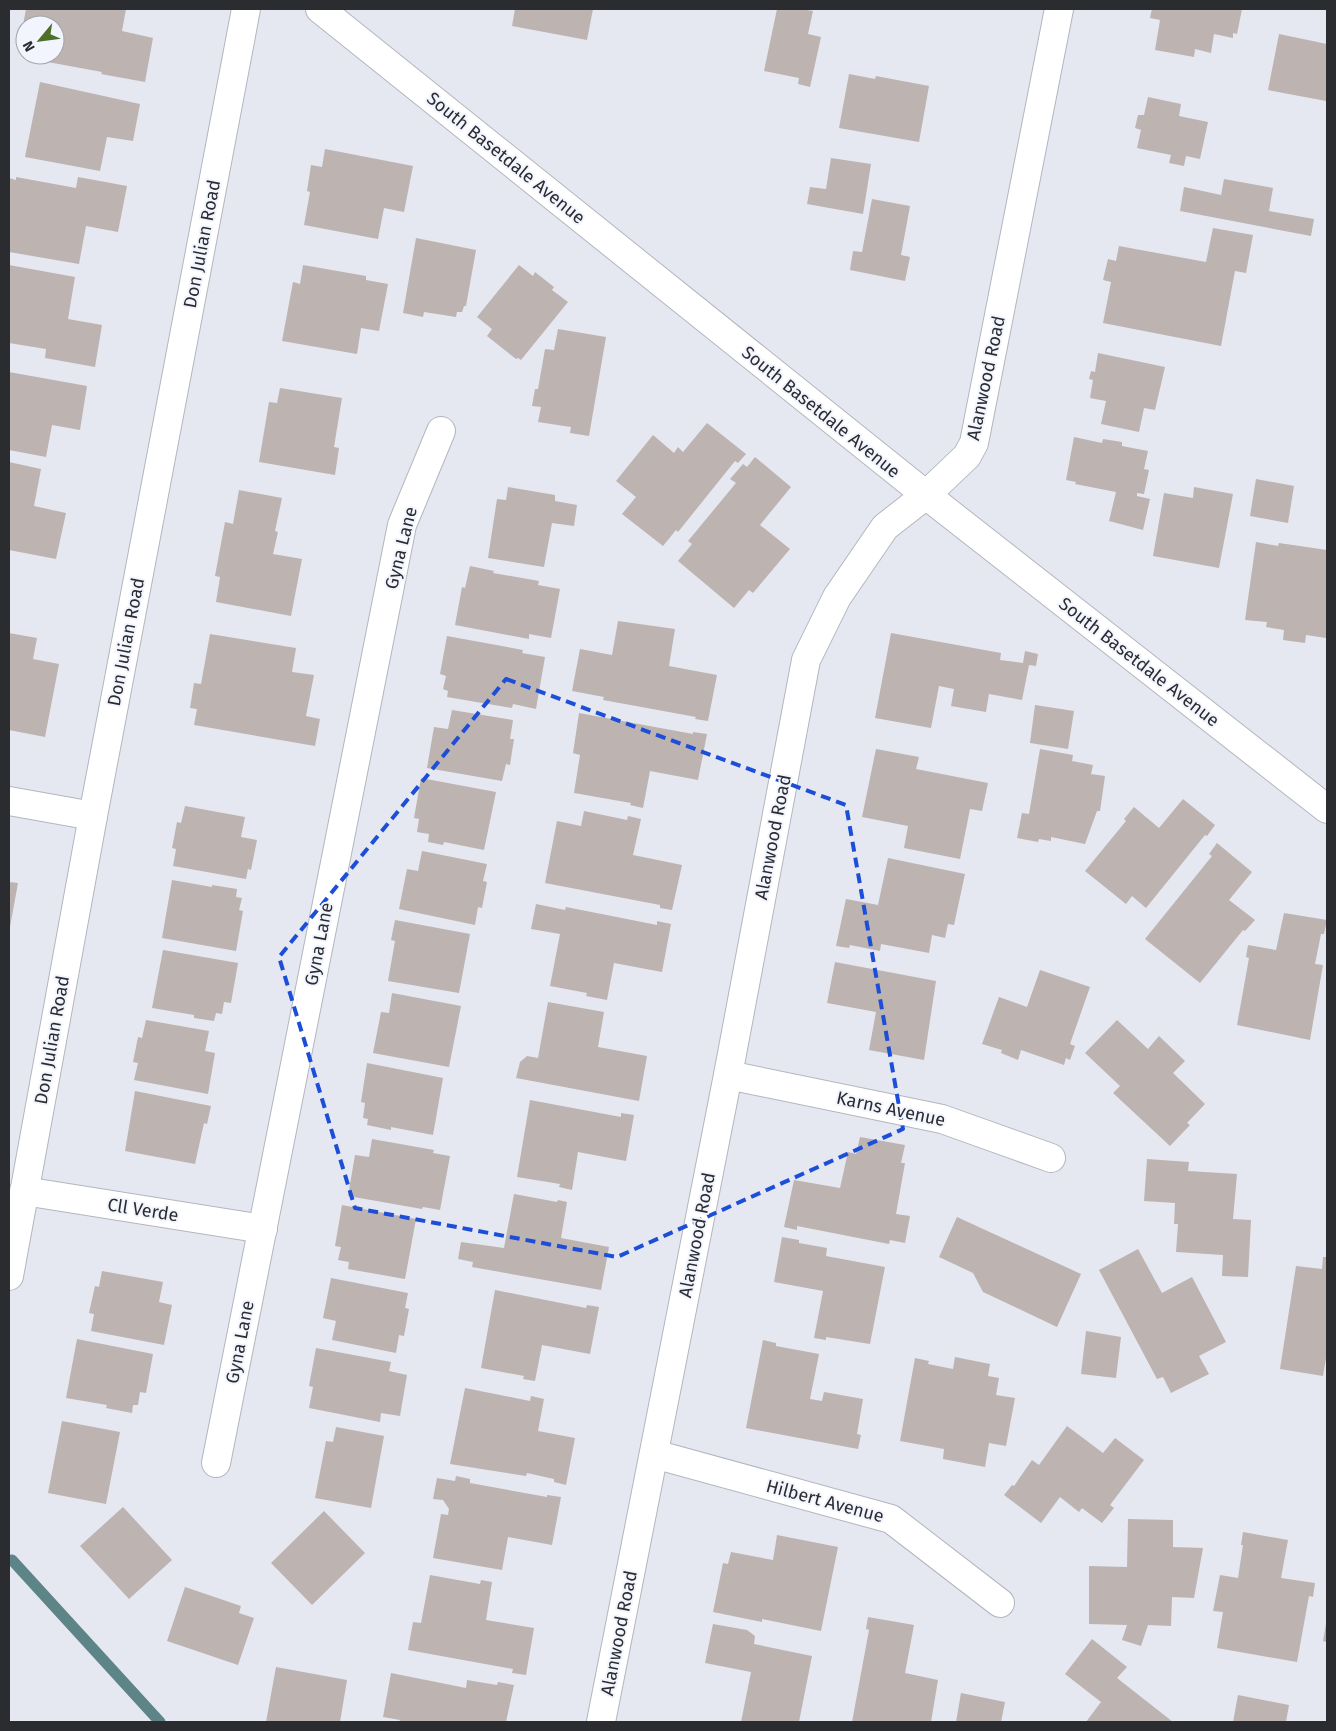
<svg xmlns="http://www.w3.org/2000/svg" width="1336" height="1731" font-family="'Fira Sans',sans-serif">
<rect width="100%" height="100%" fill="#e5e8f1"/>
<g fill="none" stroke-linecap="round" stroke-linejoin="round">
<polyline stroke="#5d8588" stroke-width="11" points="12,1560 160,1722"/>
</g>
<g fill="#bdb3b1">
<polygon points="26,9 126,9 122,31 153,38 145,82 101,74 102,72 37,60 38,55 55,55 55,25 25,25 25,36 21,36"/>
<polygon points="515,9 593,9 587,40 512,26"/>
<polygon points="777,9 801,9 813,11 808,34 821,37 810,87 798,84 799,78 764,71"/>
<polygon points="1152,9 1242,9 1237,34 1233,33 1233,38 1214,34 1211,53 1195,49 1194,57 1155,50 1160,20 1150,18"/>
<polygon points="1279,34 1327,44 1326,101 1268,90"/>
<polygon points="849,74 875,79 876,76 929,86 919,142 839,128"/>
<polygon points="40,82 140,104 133,141 107,137 100,171 25,157"/>
<polygon points="1148,97 1181,104 1179,116 1208,122 1200,159 1186,156 1184,166 1169,163 1171,155 1137,148 1141,130 1135,128 1138,115 1144,115"/>
<polygon points="325,149 413,166 404,212 384,208 378,239 304,225 310,192 307,191 311,165 322,167"/>
<polygon points="831,158 871,164 863,214 807,204 810,187 826,189"/>
<polygon points="16,177 76,188 78,177 127,186 118,232 86,226 79,264 9,252 9,178 16,180"/>
<polygon points="1224,179 1273,188 1269,211 1314,219 1311,236 1180,211 1184,187 1221,195"/>
<polygon points="872,199 910,206 901,255 910,257 905,281 850,270 853,251 862,252"/>
<polygon points="1213,228 1253,235 1246,273 1235,271 1221,346 1103,323 1111,282 1103,280 1108,259 1116,261 1119,246 1206,262"/>
<polygon points="416,238 476,250 466,306 464,306 462,312 457,312 456,317 424,312 423,317 403,313"/>
<polygon points="9,265 75,277 68,319 102,325 95,367 45,358 46,349 9,343"/>
<polygon points="303,265 366,276 366,280 388,284 379,331 361,328 357,354 282,341 293,282 300,284"/>
<polygon points="519,265 533,276 535,272 554,287 552,290 568,302 521,360 518,358 516,359 487,336 492,329 477,317"/>
<polygon points="558,329 606,337 589,436 570,433 571,427 538,422 541,407 532,406 535,389 538,389 545,349 554,350"/>
<polygon points="1098,353 1165,367 1155,410 1144,408 1139,432 1101,424 1106,401 1090,398 1093,380 1089,379 1091,371 1095,372"/>
<polygon points="9,372 87,386 80,430 52,425 46,457 9,450"/>
<polygon points="280,388 342,398 334,447 339,448 335,475 259,462 269,402 277,403"/>
<polygon points="707,423 746,454 738,463 735,461 678,532 676,530 663,546 622,514 636,497 616,481 653,435 674,453 678,447 683,452"/>
<polygon points="1074,437 1102,443 1103,439 1122,442 1122,446 1148,451 1144,469 1149,470 1144,494 1137,493 1137,496 1150,499 1143,530 1109,521 1116,492 1075,484 1076,482 1066,480"/>
<polygon points="755,457 791,487 760,525 790,549 753,593 749,590 734,608 678,561 692,544 688,541 736,483 730,479 743,464 747,467"/>
<polygon points="9,462 41,469 34,506 66,513 56,559 9,550 10,539 9,539"/>
<polygon points="1256,479 1294,486 1288,523 1250,516"/>
<polygon points="508,487 555,495 555,501 577,505 574,526 552,523 544,567 488,558 497,499 506,500"/>
<polygon points="1194,487 1233,494 1219,568 1153,556 1164,493 1193,498"/>
<polygon points="239,490 282,498 275,531 278,532 273,554 302,559 291,616 216,602 220,577 215,576 225,522 233,524"/>
<polygon points="1256,542 1278,546 1279,543 1327,550 1327,630 1326,638 1306,635 1305,643 1283,640 1284,630 1266,627 1267,622 1245,620"/>
<polygon points="470,566 494,571 493,573 539,581 538,585 560,589 551,638 529,634 529,639 455,625 462,587 465,588"/>
<polygon points="618,621 675,629 669,666 717,675 708,721 695,719 696,717 603,700 604,697 572,691 580,649 612,655"/>
<polygon points="9,633 37,638 33,659 59,664 45,737 9,730"/>
<polygon points="891,633 1001,653 1000,660 1023,663 1025,651 1038,654 1036,666 1029,665 1022,700 989,694 986,712 951,706 954,689 939,686 931,728 875,718"/>
<polygon points="210,634 296,648 292,672 314,675 306,716 320,719 315,746 194,725 197,709 190,708 194,683 201,684"/>
<polygon points="447,636 523,650 522,653 545,657 536,709 513,704 512,708 447,697 448,691 443,689 446,676 440,674"/>
<polygon points="1035,705 1074,711 1068,749 1030,743"/>
<polygon points="452,710 513,720 510,739 514,739 510,765 506,764 502,781 427,768 434,727 448,729"/>
<polygon points="579,713 693,734 693,732 707,734 698,780 650,771 643,808 630,805 631,803 574,793 580,755 573,753"/>
<polygon points="876,749 919,757 916,769 988,783 982,811 970,809 960,859 904,848 908,826 862,817"/>
<polygon points="1040,749 1073,755 1072,761 1093,765 1091,774 1105,776 1100,811 1097,811 1085,844 1051,837 1051,841 1039,839 1038,842 1017,838 1022,813 1029,814"/>
<polygon points="421,778 496,792 484,850 444,842 443,845 428,842 429,834 417,832 419,819 414,818"/>
<polygon points="1183,799 1215,825 1207,836 1205,835 1146,908 1132,896 1126,904 1085,871 1126,821 1124,819 1134,807 1159,828"/>
<polygon points="185,806 245,817 241,837 257,840 251,870 248,869 246,879 173,866 176,849 172,848 177,822 181,823"/>
<polygon points="584,811 627,820 628,816 641,819 633,855 682,865 672,910 660,908 660,905 545,883 557,821 581,826"/>
<polygon points="1217,843 1252,872 1229,900 1255,920 1245,931 1243,930 1200,983 1145,939 1212,856 1209,854"/>
<polygon points="422,851 487,864 483,881 487,882 482,908 478,907 475,925 399,909 407,869 418,871"/>
<polygon points="888,858 965,874 954,925 948,924 945,938 932,935 929,953 881,944 880,951 850,945 849,948 836,946 846,899 878,905"/>
<polygon points="172,880 212,887 212,885 237,889 236,897 242,898 239,910 243,911 236,951 162,938"/>
<polygon points="9,882 18,883 10,927 9,927"/>
<polygon points="536,904 565,910 566,907 657,925 657,921 671,924 662,972 614,963 607,1000 586,996 587,993 550,986 560,934 531,929"/>
<polygon points="1284,913 1327,920 1324,934 1321,934 1315,964 1323,965 1310,1040 1237,1025 1249,958 1246,957 1248,945 1276,950"/>
<polygon points="395,920 470,934 459,993 388,981 395,941 391,940"/>
<polygon points="163,950 238,963 231,1003 224,1002 222,1014 216,1013 214,1021 194,1018 194,1015 152,1008"/>
<polygon points="835,962 936,981 924,1060 869,1050 876,1012 827,1003"/>
<polygon points="1040,970 1090,987 1070,1044 1075,1046 1070,1060 1066,1058 1064,1065 1021,1050 1018,1060 1001,1053 1002,1050 982,1044 999,997 1027,1007"/>
<polygon points="392,993 461,1006 449,1067 373,1053 381,1012 389,1013"/>
<polygon points="548,1002 604,1012 598,1047 647,1056 639,1101 516,1078 520,1062 527,1056 538,1058"/>
<polygon points="146,1020 209,1031 205,1051 215,1053 208,1094 134,1080 138,1063 133,1062 138,1037 142,1038"/>
<polygon points="1117,1020 1148,1049 1159,1036 1185,1061 1173,1073 1205,1104 1187,1123 1190,1125 1170,1146 1113,1093 1120,1086 1085,1053"/>
<polygon points="367,1063 443,1078 433,1135 391,1127 391,1130 367,1125 368,1119 363,1118 365,1103 361,1102"/>
<polygon points="135,1091 211,1106 207,1124 204,1123 195,1164 125,1151"/>
<polygon points="530,1100 621,1117 621,1113 634,1115 626,1161 578,1152 572,1190 559,1187 560,1184 517,1177"/>
<polygon points="860,1137 905,1145 901,1163 905,1163 896,1214 910,1216 905,1243 890,1240 889,1244 797,1226 797,1230 784,1227 794,1180 840,1188 848,1152 856,1154"/>
<polygon points="372,1139 434,1150 433,1153 450,1156 440,1210 423,1207 422,1209 348,1196 355,1155 369,1157"/>
<polygon points="1147,1159 1189,1162 1188,1171 1237,1174 1233,1219 1251,1220 1248,1277 1222,1276 1223,1255 1176,1252 1178,1224 1174,1224 1175,1203 1144,1201"/>
<polygon points="514,1194 557,1202 558,1200 567,1202 561,1238 609,1247 601,1290 472,1267 473,1262 458,1259 461,1242 504,1248"/>
<polygon points="342,1205 416,1219 405,1279 348,1269 349,1262 338,1260 341,1247 335,1246"/>
<polygon points="957,1217 1081,1274 1057,1327 983,1292 973,1273 939,1257"/>
<polygon points="782,1237 799,1240 799,1243 827,1248 826,1256 885,1267 870,1344 826,1337 826,1340 814,1338 823,1291 774,1282"/>
<polygon points="1138,1249 1162,1293 1192,1277 1226,1342 1199,1356 1209,1374 1171,1393 1163,1377 1157,1379 1099,1270"/>
<polygon points="1323,1257 1327,1257 1327,1352 1323,1376 1280,1369 1296,1266 1322,1269"/>
<polygon points="102,1271 163,1282 159,1302 172,1305 164,1345 91,1331 94,1314 89,1313 95,1286 99,1287"/>
<polygon points="331,1278 408,1293 405,1308 409,1309 404,1336 399,1335 396,1353 332,1340 336,1321 323,1318"/>
<polygon points="495,1290 586,1308 587,1305 599,1307 590,1354 542,1345 535,1381 523,1379 524,1376 481,1368"/>
<polygon points="1086,1331 1121,1337 1116,1378 1081,1374"/>
<polygon points="77,1339 153,1354 146,1393 140,1392 138,1405 133,1405 132,1413 106,1408 107,1405 66,1398"/>
<polygon points="763,1340 776,1343 776,1346 819,1354 810,1399 822,1401 824,1392 863,1399 857,1434 861,1435 858,1449 746,1428"/>
<polygon points="316,1348 391,1362 389,1371 407,1375 400,1416 381,1413 380,1422 309,1408 313,1387 309,1386"/>
<polygon points="955,1357 990,1364 988,1376 999,1378 996,1395 1015,1398 1006,1446 989,1443 985,1467 943,1459 944,1449 900,1441 915,1358 929,1361 928,1364 953,1369"/>
<polygon points="465,1388 530,1401 531,1396 544,1399 538,1431 575,1438 566,1485 554,1482 554,1479 527,1473 526,1476 450,1464"/>
<polygon points="62,1421 120,1432 106,1504 48,1493"/>
<polygon points="1067,1426 1103,1453 1115,1438 1144,1460 1110,1505 1114,1508 1102,1523 1082,1508 1079,1512 1060,1497 1041,1523 1004,1495 1012,1485 1014,1486 1032,1460 1039,1465"/>
<polygon points="336,1427 384,1436 371,1508 315,1498 326,1441 333,1442"/>
<polygon points="456,1476 470,1479 470,1483 547,1497 547,1495 561,1497 552,1545 508,1537 502,1570 433,1558 441,1514 448,1515 449,1509 443,1500 433,1499 437,1478 455,1481"/>
<polygon points="123,1507 172,1560 129,1599 80,1546"/>
<polygon points="324,1511 365,1553 312,1605 271,1563"/>
<polygon points="1128,1519 1173,1520 1173,1547 1203,1548 1194,1598 1172,1597 1171,1626 1148,1625 1141,1646 1122,1640 1127,1625 1089,1624 1089,1566 1127,1567"/>
<polygon points="1243,1532 1288,1540 1281,1578 1315,1583 1313,1597 1309,1596 1297,1662 1217,1648 1223,1612 1213,1611 1220,1575 1238,1578 1243,1545 1241,1545"/>
<polygon points="777,1535 838,1547 821,1631 762,1619 762,1622 713,1612 723,1563 728,1564 731,1552 773,1560"/>
<polygon points="430,1575 480,1584 481,1580 492,1582 486,1620 534,1628 526,1675 512,1673 513,1669 408,1650 413,1622 421,1623"/>
<polygon points="185,1587 241,1606 239,1613 254,1618 238,1665 167,1641"/>
<polygon points="868,1617 914,1625 905,1673 938,1680 931,1722 852,1722 869,1630 866,1629"/>
<polygon points="713,1624 747,1630 755,1636 754,1644 812,1656 799,1722 741,1722 751,1672 705,1663"/>
<polygon points="1326,1624 1327,1624 1327,1642 1323,1641"/>
<polygon points="1092,1639 1127,1667 1117,1678 1173,1722 1086,1722 1101,1702 1065,1674"/>
<polygon points="276,1667 347,1680 340,1722 266,1722"/>
<polygon points="391,1673 466,1688 467,1680 497,1685 498,1682 514,1685 506,1722 465,1722 458,1721 457,1722 399,1722 400,1720 383,1717"/>
<polygon points="961,1693 1005,1702 1001,1722 956,1722"/>
<polygon points="1238,1695 1289,1705 1286,1722 1233,1722"/>
</g>
<g fill="none" stroke-linecap="round" stroke-linejoin="round">
<defs>
<g id="minor">
<polyline points="320,9 926,495 1327,809"/>
<polyline points="9,801 93,816"/>
<polyline points="728,1075 942,1119 1051,1158"/>
<polyline points="24,1191 263,1229"/>
<polyline points="9,1276 93,816 246,9"/>
<polyline points="654,1454 891,1519 1000,1603"/>
<polyline points="216,1463 402,525 441,431"/>
<polyline points="601,1722 728,1075 806,660 837,597 885,527 926,495 967,456 974,443 1059,9"/>
</g>
</defs>
<use href="#minor" stroke="#b2b6be" stroke-width="30"/>
<use href="#minor" stroke="#fff" stroke-width="28"/>
</g>
<path fill="none" stroke="#1d4ed8" stroke-width="4" stroke-dasharray="10 6" stroke-linejoin="round" d="M506 679 846 805 903 1129 617 1257 355 1208 279 957Z"/>
<g text-anchor="middle" stroke-width="4" stroke-linejoin="round" paint-order="stroke">
<g font-size="18" fill="#2b2c30" stroke="#f2f5fe">
<text transform="translate(506 158) rotate(39)" y="6">South Basetdale Avenue</text>
<text transform="translate(202 244) rotate(-79)" y="6">Don Julian Road</text>
<text transform="translate(986 378) rotate(-78)" y="6">Alanwood Road</text>
<text transform="translate(821 412) rotate(39)" y="6">South Basetdale Avenue</text>
<text transform="translate(401 548) rotate(-76)" y="6">Gyna Lane</text>
<text transform="translate(126 642) rotate(-79)" y="6">Don Julian Road</text>
<text transform="translate(1139 662) rotate(38)" y="6">South Basetdale Avenue</text>
<text transform="translate(773 837) rotate(-79)" y="6">Alanwood Road</text>
<text transform="translate(319 944) rotate(-79)" y="6">Gyna Lane</text>
<text transform="translate(52 1040) rotate(-80)" y="6">Don Julian Road</text>
<text transform="translate(891 1109) rotate(12)" y="6">Karns Avenue</text>
<text transform="translate(143 1210) rotate(9)" y="6">Cll Verde</text>
<text transform="translate(697 1235) rotate(-79)" y="6">Alanwood Road</text>
<text transform="translate(240 1342) rotate(-79)" y="6">Gyna Lane</text>
<text transform="translate(825 1501) rotate(15)" y="6">Hilbert Avenue</text>
<text transform="translate(619 1633) rotate(-79)" y="6">Alanwood Road</text>
</g>
</g>
<rect width="1336" height="1731" fill="none" stroke="#2b2c30" stroke-width="20"/>
<g transform="translate(40 40) rotate(241)"><circle r="24" fill="#f2f5fe" stroke="#a2a5ac"/>
<path d="M0-4L9 19L0 12L-9 19Z" fill="#4d6f27"/>
<text y="-8" font-size="14" font-weight="bold" text-anchor="middle" fill="#2b2c30">N</text>
</g>
</svg>
